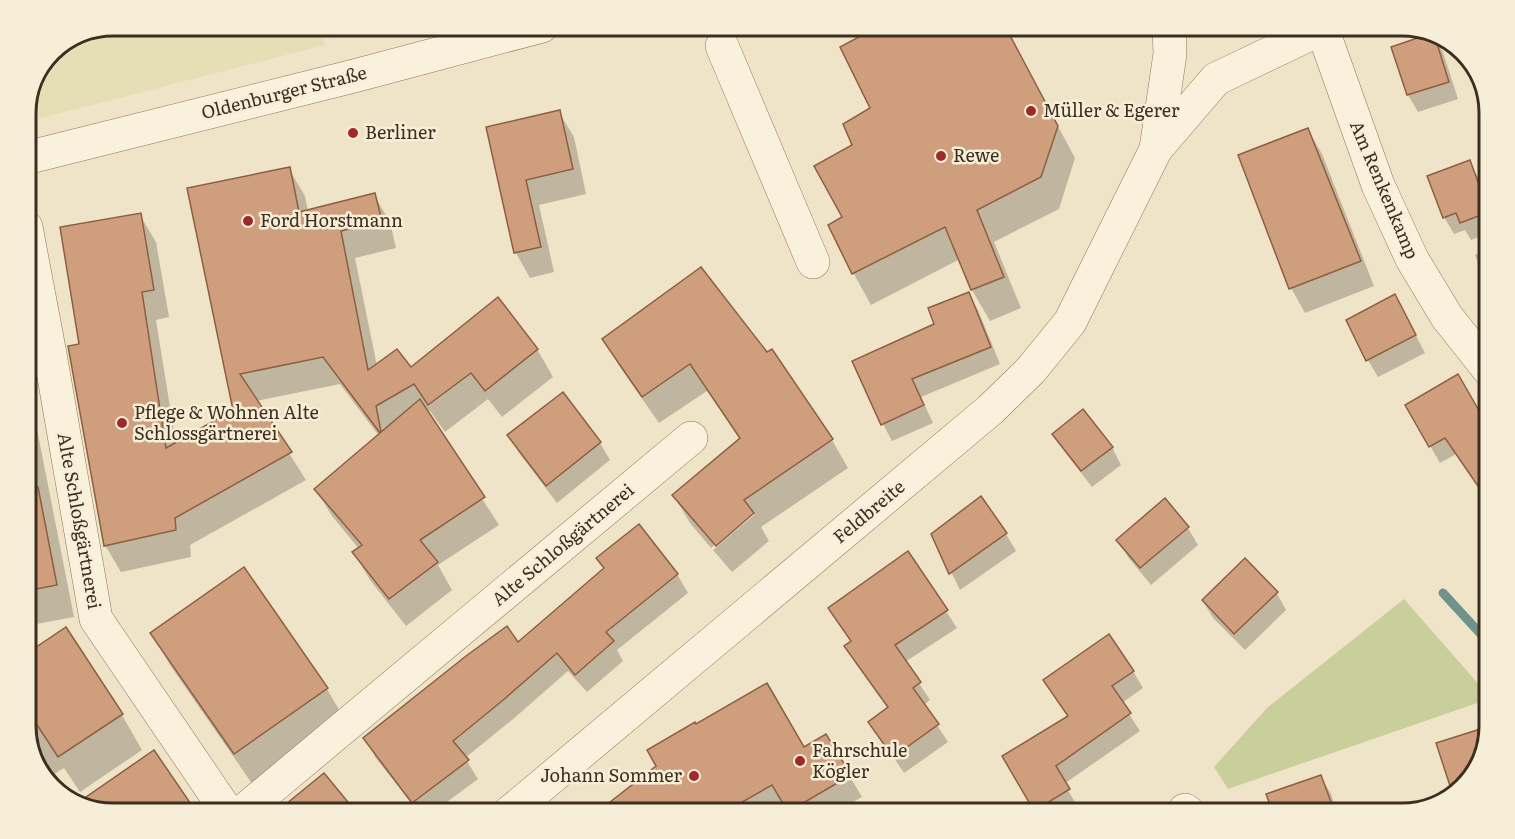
<svg xmlns="http://www.w3.org/2000/svg" width="1515" height="839" viewBox="0 0 1515 839" font-family="Literata,serif">
<style>
.farmland{fill:#e6deb5}
.green{fill:#c9cf9b}
.shadow{fill:#0003}
.lines{fill:none;stroke-linecap:round;stroke-linejoin:round}
.stream{stroke:#6f938a;stroke-width:9}
.building{fill:#cf9f7d;stroke:#8d5f41;stroke-width:1.5}
.minor-casing{stroke:#8d765c;stroke-width:34}
.minor{stroke:#faf1dc;stroke-width:33}
.poi-dot{fill:#9e2a2b;stroke:#f7eed8;stroke-width:2}
.labels{text-anchor:middle;stroke-width:5;stroke-linejoin:round;paint-order:stroke}
.street-label{font-size:18px;fill:#3d2e20;stroke:#f7eed8}
.poi-label{font-size:18px;fill:#3d2e20;stroke:#f7eed8;text-anchor:start}
.rim{fill:none;stroke:#3d2e20;stroke-width:3}
</style>
<rect width="100%" height="100%" fill="#f0e4c8"/>
<path class="farmland" d="M113,26h208l4,19 -299,77v-15l25,-56z"/>
<g class="green">
<path d="M328,26h72l-70,12z"/>
<path d="M1404,599l85,97v3l-261,90 -14,-22 53,-59z"/>
</g>
<g class="shadow">
<path d="M883,26h121l71,132 -16,51 -65,33 27,66 -31,13 -18,-31 -12,-31 -89,46 -17,-31 -24,-49 14,-7 10,-72 18,-37 -30,-62z"/>
<path d="M1433,35l10,17 15,47 -40,13 -10,-17 -15,-47z"/>
<path d="M559,112l15,25 12,57 -47,11 15,67 -24,6 -14,-25 -28,-125z"/>
<path d="M1308,130l14,24 52,132 -69,27 -14,-25z"/>
<path d="M1469,162l10,17 10,29v25l-18,7 -6,-10 -11,4 -10,-17z"/>
<path d="M289,169l16,27 3,15 66,-16 16,27 6,26 -41,10 22,108 33,3 127,-20 16,28 -51,40 -14,-18 -43,33 -15,-21 -3,2 72,112 -61,40 14,25 -46,36 -36,-46 -16,-27 5,-4 -27,-33 -16,-27 63,-53 -39,-52 -84,17 50,79 -116,65 1,12 -70,15 -16,-27 -24,-200 59,-130 16,27 13,75 -13,3 20,124 59,-33 -46,-222z"/>
<path d="M1489,248v44l-14,-37z"/>
<path d="M968,293l10,17 22,54 -79,33 12,26 -41,18 -9,-17 53,-100z"/>
<path d="M1404,313l21,40 -47,24 -10,-17z"/>
<path d="M604,340l163,14 4,-3 61,89 16,28 -87,59 8,14 -37,31 -19,-22 41,-35v-4l-43,37 -21,-25 -16,-27 66,-56 -33,-49 -48,32 -39,-56z"/>
<path d="M1458,376l31,55v72l-33,-49 -16,9 -33,-57z"/>
<path d="M563,394l37,49 10,17 -53,43 -38,-50 -10,-17z"/>
<path d="M26,400l8,14 40,203 -48,9z"/>
<path d="M1054,434l58,13 9,18 -29,22 -28,-36z"/>
<path d="M1188,528l10,17 -47,40 -23,-28 -10,-17z"/>
<path d="M1006,534l10,17 -56,39 -27,-55z"/>
<path d="M908,553l49,75 -52,34 25,38 -6,5 24,37 -44,31 -34,-51 18,-13 -32,-45 -10,-17 6,-4 -22,-34z"/>
<path d="M598,559l79,15 11,19 -71,57 6,11 -36,31 -19,-21 -56,49 -47,38 13,21 -46,34h-13l-44,-56 -10,-19 153,-94 86,-75z"/>
<path d="M244,569l83,120 18,31 -92,65 -83,-120 -18,-32z"/>
<path d="M1276,592l10,18 -41,40 -32,-32 -10,-17z"/>
<path d="M66,629l56,86 20,35 -62,42 -16,-24 -19,12 -5,-6 -14,-42v-76z"/>
<path d="M1133,671l10,17 -21,15 18,28 -76,53 14,23 -10,6h-31l-33,-57 64,-39 -23,-36z"/>
<path d="M826,736l36,61 -28,16h-43l-5,-8 -14,8h-175l7,-4 200,-60z"/>
<path d="M154,752l41,61 -82,1 -35,-10z"/>
<path d="M324,775l31,38h-79z"/>
<path d="M1321,777l10,17 6,19h-62l-7,-18z"/>
</g>
<g class="lines">
<path class="stream" d="M1443,593l46,50"/>
</g>
<g class="building">
<path d="M879,26h126l53,100 -17,51 -64,33 27,67 -33,13 -26,-63 -93,47 -24,-49 14,-8 -28,-51 38,-21 -9,-21 27,-16 -30,-61z"/>
<path d="M1432,33l2,1 15,48 -42,13 -16,-48z"/>
<path d="M560,110l13,59 -47,11 15,67 -27,6 -28,-126z"/>
<path d="M1308,128l53,133 -72,28 -51,-134z"/>
<path d="M1470,160l19,52 -29,11 -4,-10 -13,5 -16,-42z"/>
<path d="M290,167l9,45 76,-19 7,28 -41,10 27,139 29,-21 14,18 87,-70 40,52 -53,42 -14,-18 -43,32 -14,-21 -38,22 5,26 39,-33 65,98 -65,43 18,22 -49,37 -37,-47 10,-7 -48,-56 66,-56 -57,-76 -83,17 52,78 -117,66 1,12 -72,16 -36,-200 11,-2 -19,-117 81,-14 13,77 -12,2 24,156 67,-38 -46,-222z"/>
<path d="M701,267l66,85 5,-3 61,90 -89,61 10,13 -38,33 -44,-51 68,-57 -50,-74 -48,33 -40,-58z"/>
<path d="M969,292l22,55 -79,32 12,26 -43,20 -29,-64 82,-37 -6,-16z"/>
<path d="M1395,294l21,41 -50,26 -20,-41z"/>
<path d="M1458,374l31,54v74l-44,-64 -16,9 -24,-42z"/>
<path d="M563,392l38,50 -55,44 -39,-51z"/>
<path d="M1083,409l30,38 -32,24 -29,-37z"/>
<path d="M38,487l19,98 -31,6v-103z"/>
<path d="M981,496l26,37 -58,41 -18,-40z"/>
<path d="M1165,498l24,29 -49,41 -24,-28z"/>
<path d="M639,524l39,50 -72,58 8,9 -39,34 -18,-22 -55,48 -49,40 16,19 -57,43 -49,-65 103,-82 41,-30 11,16 86,-74 -8,-10z"/>
<path d="M908,551l40,59 -53,35 26,37 -8,6 26,36 -46,33 -25,-35 20,-15 -44,-61 7,-5 -23,-33z"/>
<path d="M1245,558l33,34 -44,42 -32,-34z"/>
<path d="M244,567l84,121 -94,66 -84,-121z"/>
<path d="M66,627l57,87 -65,43 -32,-49v-54z"/>
<path d="M1109,634l25,37 -22,15 19,27 -75,53 14,23 -36,22 -32,-55 66,-40 -25,-36z"/>
<path d="M767,683l37,64 22,-13 25,41 -63,37 -16,-27 -49,28h-127l60,-47 -9,-16 48,-28 1,2z"/>
<path d="M1490,726l-12,44 -25,25 -17,-52z"/>
<path d="M154,750l43,63h-84l-37,-9z"/>
<path d="M324,773l33,40h-82z"/>
<path d="M1321,775l14,38h-62l-7,-19z"/>
</g>
<g class="lines">
<g class="minor-casing">
<g id="minor">
<path d="M1322,28l56,157 34,74 35,58 42,53"/>
<path d="M722,46l91,216"/>
<path d="M1156,149l14,-95 -1,-28"/>
<path d="M26,158l328,-82 188,-50"/>
<path d="M26,227l24,127 46,265 132,194"/>
<path d="M1185,810l4,3"/>
<path d="M241,813l450,-375"/>
<path d="M509,813l481,-403 41,-40 39,-48 86,-173 60,-70 111,-53"/>
</g>
</g>
<use href="#minor" class="minor"/>
</g>
<g class="poi-dot">
<circle cx="1031" cy="111" r="6"/>
<circle cx="353" cy="133" r="6"/>
<circle cx="941" cy="156" r="6"/>
<circle cx="248" cy="221" r="6"/>
<circle cx="122" cy="423" r="6"/>
<circle cx="800" cy="761" r="6"/>
<circle cx="694" cy="776" r="6"/>
</g>
<g class="labels">
<g class="street-label">
<text transform="translate(284 93) rotate(-14)" y="6">Oldenburger Straße</text>
<text transform="translate(1384 190) rotate(67)" y="6">Am Renkenkamp</text>
<text transform="translate(869 512) rotate(-40)" y="6">Feldbreite</text>
<text transform="translate(79 521) rotate(80)" y="6">Alte Schloßgärtnerei</text>
<text transform="translate(563 545) rotate(-40)" y="6">Alte Schloßgärtnerei</text>
</g>
<g class="poi-label">
<text x="1043" y="117">Müller &amp; Egerer</text>
<text x="365" y="139">Berliner</text>
<text x="953" y="162">Rewe</text>
<text x="260" y="227">Ford Horstmann</text>
<text x="134" y="419">Pflege &amp; Wohnen Alte<tspan x="134" dy="21">Schlossgärtnerei</tspan></text>
<text x="812" y="757">Fahrschule<tspan x="812" dy="21">Kögler</tspan></text>
<text x="682" y="782" text-anchor="end">Johann Sommer</text>
</g>
</g>
<path d="M0 0H1515V839H0ZM113 36H1402A77 77 0 0 1 1479 113V726A77 77 0 0 1 1402 803H113A77 77 0 0 1 36 726V113A77 77 0 0 1 113 36Z" fill="#f7eed8" fill-rule="evenodd"/>
<path class="rim" d="M113 36H1402A77 77 0 0 1 1479 113V726A77 77 0 0 1 1402 803H113A77 77 0 0 1 36 726V113A77 77 0 0 1 113 36Z"/>
</svg>
